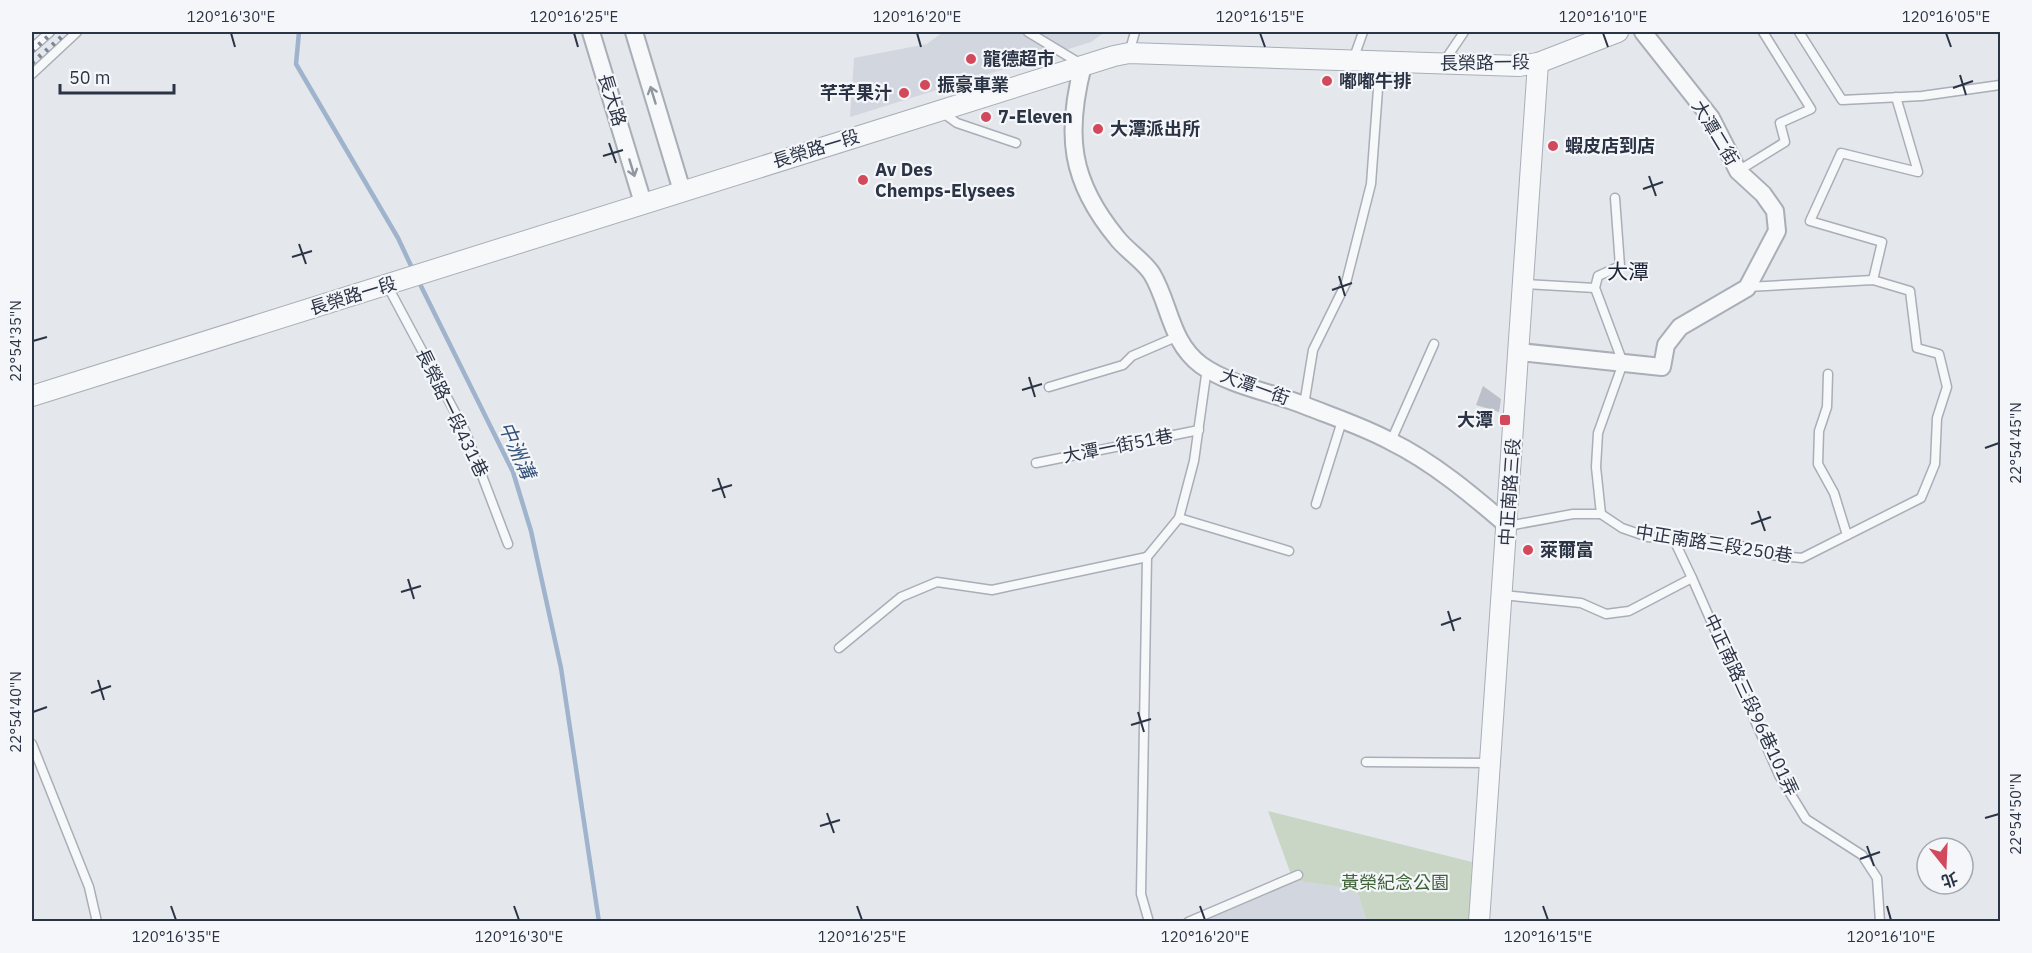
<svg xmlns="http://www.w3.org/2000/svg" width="2032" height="953" viewBox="0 0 2032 953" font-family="'IBM Plex Sans','Noto Sans TC',sans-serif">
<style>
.built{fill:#d2d6de}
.green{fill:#c9d6c5}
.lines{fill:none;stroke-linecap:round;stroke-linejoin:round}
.stream{stroke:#9fb4cc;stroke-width:4.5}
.building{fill:#bbc0ca}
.service-casing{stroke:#a9aeb7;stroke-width:11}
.minor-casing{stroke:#a9aeb7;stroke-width:20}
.tertiary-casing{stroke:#a9aeb7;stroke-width:22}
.service{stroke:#f7f8fa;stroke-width:8}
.minor{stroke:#f7f8fa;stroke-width:16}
.tertiary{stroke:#f7f8fa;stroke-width:20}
.rail{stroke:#7d8696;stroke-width:4.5;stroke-dasharray:3 6;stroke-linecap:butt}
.oneway{stroke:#9196a0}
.ticks{fill:none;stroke:#2b3445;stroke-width:2}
.poi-dot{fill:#d1495b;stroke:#f4f6f9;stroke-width:2}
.labels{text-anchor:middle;stroke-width:4.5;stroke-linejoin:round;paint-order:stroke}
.poi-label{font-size:18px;font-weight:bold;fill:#2b3445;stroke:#f4f6f9;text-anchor:start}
.street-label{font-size:18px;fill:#2b3445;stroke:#f4f6f9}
.park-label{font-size:18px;fill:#3f6138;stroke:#f4f6f9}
.water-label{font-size:20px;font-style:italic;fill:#34527a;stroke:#f4f6f9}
.quarter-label{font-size:21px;fill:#1d2536;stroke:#f4f6f9}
.neatline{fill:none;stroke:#2b3445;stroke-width:2}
.ticks-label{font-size:15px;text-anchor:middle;fill:#2b3445}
</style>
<rect width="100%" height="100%" fill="#e4e7ec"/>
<g class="built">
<path d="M943,32h162l-14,10 -241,75 4,-59 73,-14z"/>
<path d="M1293,880l46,7 19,7 9,27 -167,1z"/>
</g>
<path class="green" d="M1268,811l204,51 -3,59h-102l-9,-27 -19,-7 -46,-7z"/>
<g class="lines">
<g class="stream">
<path d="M299,32l-3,32 102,174 15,32"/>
<path d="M418,280l95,192 18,59 30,137 38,254"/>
</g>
</g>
<path class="building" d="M1483,386l18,13 -2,13 -23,-7z"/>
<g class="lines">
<g class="service-casing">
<g id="service">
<path d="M1028,32l53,32"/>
<path d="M1799,32l43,68 80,-4 78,-11"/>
<path d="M32,48l18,-16"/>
<path d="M1129,53l6,-21"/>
<path d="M1353,60l10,-28"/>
<path d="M1443,63l21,-31"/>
<path d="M32,74l45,-42"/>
<path d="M943,113l14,10 59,20"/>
<path d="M1738,171l47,-29 -5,-19 31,-14 -48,-77"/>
<path d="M1873,280l9,-38 -72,-21 31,-68 77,19 -22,-75"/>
<path d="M1525,284l70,4"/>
<path d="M387,285l78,146 43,113"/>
<path d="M1828,374l-1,33 -8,24 -1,33 16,29 13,42"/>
<path d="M1049,387l74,-22 9,-9 44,-19"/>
<path d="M1304,405l9,-55 33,-67 25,-99 9,-122"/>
<path d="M1391,441l43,-97"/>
<path d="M1036,463l163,-33"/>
<path d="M1316,504l26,-83"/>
<path d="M1601,514l-5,-47 2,-34 25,-70 -28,-75 3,-12 22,-10 -5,-68"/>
<path d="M1179,518l110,33"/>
<path d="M1508,526l65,-12h28l21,14 26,9 26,3 30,-2 31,6 35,11 32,3 119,-60 14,-34 2,-46 10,-31 -8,-33 -22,-6 -7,-57 -37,-11 -126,7"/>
<path d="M1674,540l18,38"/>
<path d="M1147,557l-6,337 8,28"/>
<path d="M1147,557l32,-39 15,-57 13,-93"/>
<path d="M1503,595l78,8 25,11 23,-3 63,-33 87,197 27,44 56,36 15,23 3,44"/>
<path d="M839,648l62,-51 36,-15 55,8 155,-33"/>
<path d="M32,744l57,143 8,35"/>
<path d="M1366,762l124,1"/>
<path d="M1188,922l110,-47"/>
</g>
</g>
<g class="minor-casing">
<g id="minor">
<path d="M591,32l52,171"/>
<path d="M634,32l48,159"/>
<path d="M1083,65c-18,70 -13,116 34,173 10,13 27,23 35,36 18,30 18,68 49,91 31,22 71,27 105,41 28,11 58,21 84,35 43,21 82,54 118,85"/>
<path d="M1520,352l142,15 4,-22 14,-18 67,-39 30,-57 -2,-20 -12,-17 -25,-23 -27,-53 -68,-86"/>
</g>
</g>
<g class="tertiary-casing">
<g id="tertiary">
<path d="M32,396l1082,-340 15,-3 390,13 19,-3 80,-31"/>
<path d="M1479,922l59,-859"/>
</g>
</g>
<use href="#service" class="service"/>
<use href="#minor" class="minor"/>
<use href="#tertiary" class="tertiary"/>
<g class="rail">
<path d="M32,51l21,-19"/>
<path d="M32,63l35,-31"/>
</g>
</g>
<defs><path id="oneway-shaft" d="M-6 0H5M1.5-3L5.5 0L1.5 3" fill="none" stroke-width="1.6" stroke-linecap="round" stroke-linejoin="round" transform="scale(1.5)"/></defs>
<g class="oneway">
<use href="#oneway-shaft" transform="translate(653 95) rotate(-107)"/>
<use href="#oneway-shaft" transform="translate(632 168) rotate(73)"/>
</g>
<path class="ticks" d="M231,33l4,14M574,33l4,14M917,33l4,14M1260,33l5,14M1603,33l5,14M1946,33l5,14M1960,75l6,20M1953,88l20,-7M609,143l7,20M603,156l20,-6M1649,176l7,20M1643,189l20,-7M299,244l7,20M292,257l20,-6M1339,276l6,20M1332,290l20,-7M33,341l14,-4M1029,377l6,20M1022,390l20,-6M1985,448l14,-5M718,478l7,20M712,491l20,-6M1758,511l7,20M1751,524l20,-7M408,579l6,20M401,592l20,-6M1448,611l6,20M1441,625l20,-7M98,680l6,20M91,693l20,-7M33,712l14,-5M1138,712l6,20M1131,725l20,-6M827,813l7,20M1985,818l14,-4M820,826l20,-6M1867,846l7,20M1860,859l20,-7M171,906l5,14M514,906l5,14M857,906l5,14M1200,906l5,14M1543,906l5,14M1887,906l4,14"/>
<g class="poi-dot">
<circle cx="971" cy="59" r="6"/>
<circle cx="1327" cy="81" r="6"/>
<circle cx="925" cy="85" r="6"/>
<circle cx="904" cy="93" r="6"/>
<circle cx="986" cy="117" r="6"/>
<circle cx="1098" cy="129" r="6"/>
<circle cx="1553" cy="146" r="6"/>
<circle cx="863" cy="180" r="6"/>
<rect x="1499" y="414" width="12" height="12" rx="3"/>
<circle cx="1528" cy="550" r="6"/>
</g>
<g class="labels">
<g class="poi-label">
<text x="983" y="65">龍德超市</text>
<text x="1339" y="87">嘟嘟牛排</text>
<text x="937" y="91">振豪車業</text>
<text x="892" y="99" text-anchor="end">芊芊果汁</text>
<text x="998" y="123">7-Eleven</text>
<text x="1110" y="135">大潭派出所</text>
<text x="1565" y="152">蝦皮店到店</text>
<text x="875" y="176">Av Des<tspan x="875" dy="21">Chemps-Elysees</tspan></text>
<text x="1493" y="426" text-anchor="end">大潭</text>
<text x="1540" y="556">萊爾富</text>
</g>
<g class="street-label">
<text transform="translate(1485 63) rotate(-1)" y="6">長榮路一段</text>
<text transform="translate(612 100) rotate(73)" y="6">長大路</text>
<text transform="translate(1715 133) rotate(59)" y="6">大潭二街</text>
<text transform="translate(816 149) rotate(-17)" y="6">長榮路一段</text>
<text transform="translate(353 296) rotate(-17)" y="6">長榮路一段</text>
<text transform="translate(1255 387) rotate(20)" y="6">大潭一街</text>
<text transform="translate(452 413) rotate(64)" y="6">長榮路一段431巷</text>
<text transform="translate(1118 446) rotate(-11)" y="6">大潭一街51巷</text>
<text transform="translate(1510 492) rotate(-86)" y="6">中正南路三段</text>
<text transform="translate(1714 544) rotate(9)" y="6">中正南路三段250巷</text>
<text transform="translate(1751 705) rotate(65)" y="6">中正南路三段96巷101弄</text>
</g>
<g class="park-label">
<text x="1395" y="889">黃榮紀念公園</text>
</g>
<g class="water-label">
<text transform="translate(517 450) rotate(66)" y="7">中洲溝</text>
</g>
<g class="quarter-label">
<text x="1628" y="279">大潭</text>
</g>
</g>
<rect width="2032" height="953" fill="none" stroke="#f4f6f9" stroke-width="66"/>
<g transform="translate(1945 866) rotate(162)"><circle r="28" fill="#f4f6f9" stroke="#a4a8b1" stroke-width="1.5"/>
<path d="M0-4.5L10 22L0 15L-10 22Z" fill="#d1495b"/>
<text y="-9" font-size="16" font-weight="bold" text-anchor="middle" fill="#2b3445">北</text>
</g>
<path d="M60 84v9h114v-9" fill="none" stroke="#2b3445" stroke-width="3"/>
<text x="69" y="84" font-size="18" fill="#2b3445" stroke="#f4f6f9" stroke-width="4.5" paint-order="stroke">50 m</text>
<rect x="33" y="33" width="1966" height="887" class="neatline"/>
<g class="ticks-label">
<text x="231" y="22">120°16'30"E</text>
<text x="574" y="22">120°16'25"E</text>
<text x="917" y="22">120°16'20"E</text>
<text x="1260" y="22">120°16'15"E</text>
<text x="1603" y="22">120°16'10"E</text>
<text x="1946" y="22">120°16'05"E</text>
<text transform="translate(16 341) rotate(-90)" y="5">22°54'35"N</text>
<text transform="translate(2016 443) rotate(-90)" y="5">22°54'45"N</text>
<text transform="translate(16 712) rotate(-90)" y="5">22°54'40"N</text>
<text transform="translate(2016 814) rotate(-90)" y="5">22°54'50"N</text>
<text x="176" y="942">120°16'35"E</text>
<text x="519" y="942">120°16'30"E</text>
<text x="862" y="942">120°16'25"E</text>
<text x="1205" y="942">120°16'20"E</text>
<text x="1548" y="942">120°16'15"E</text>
<text x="1891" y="942">120°16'10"E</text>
</g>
</svg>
